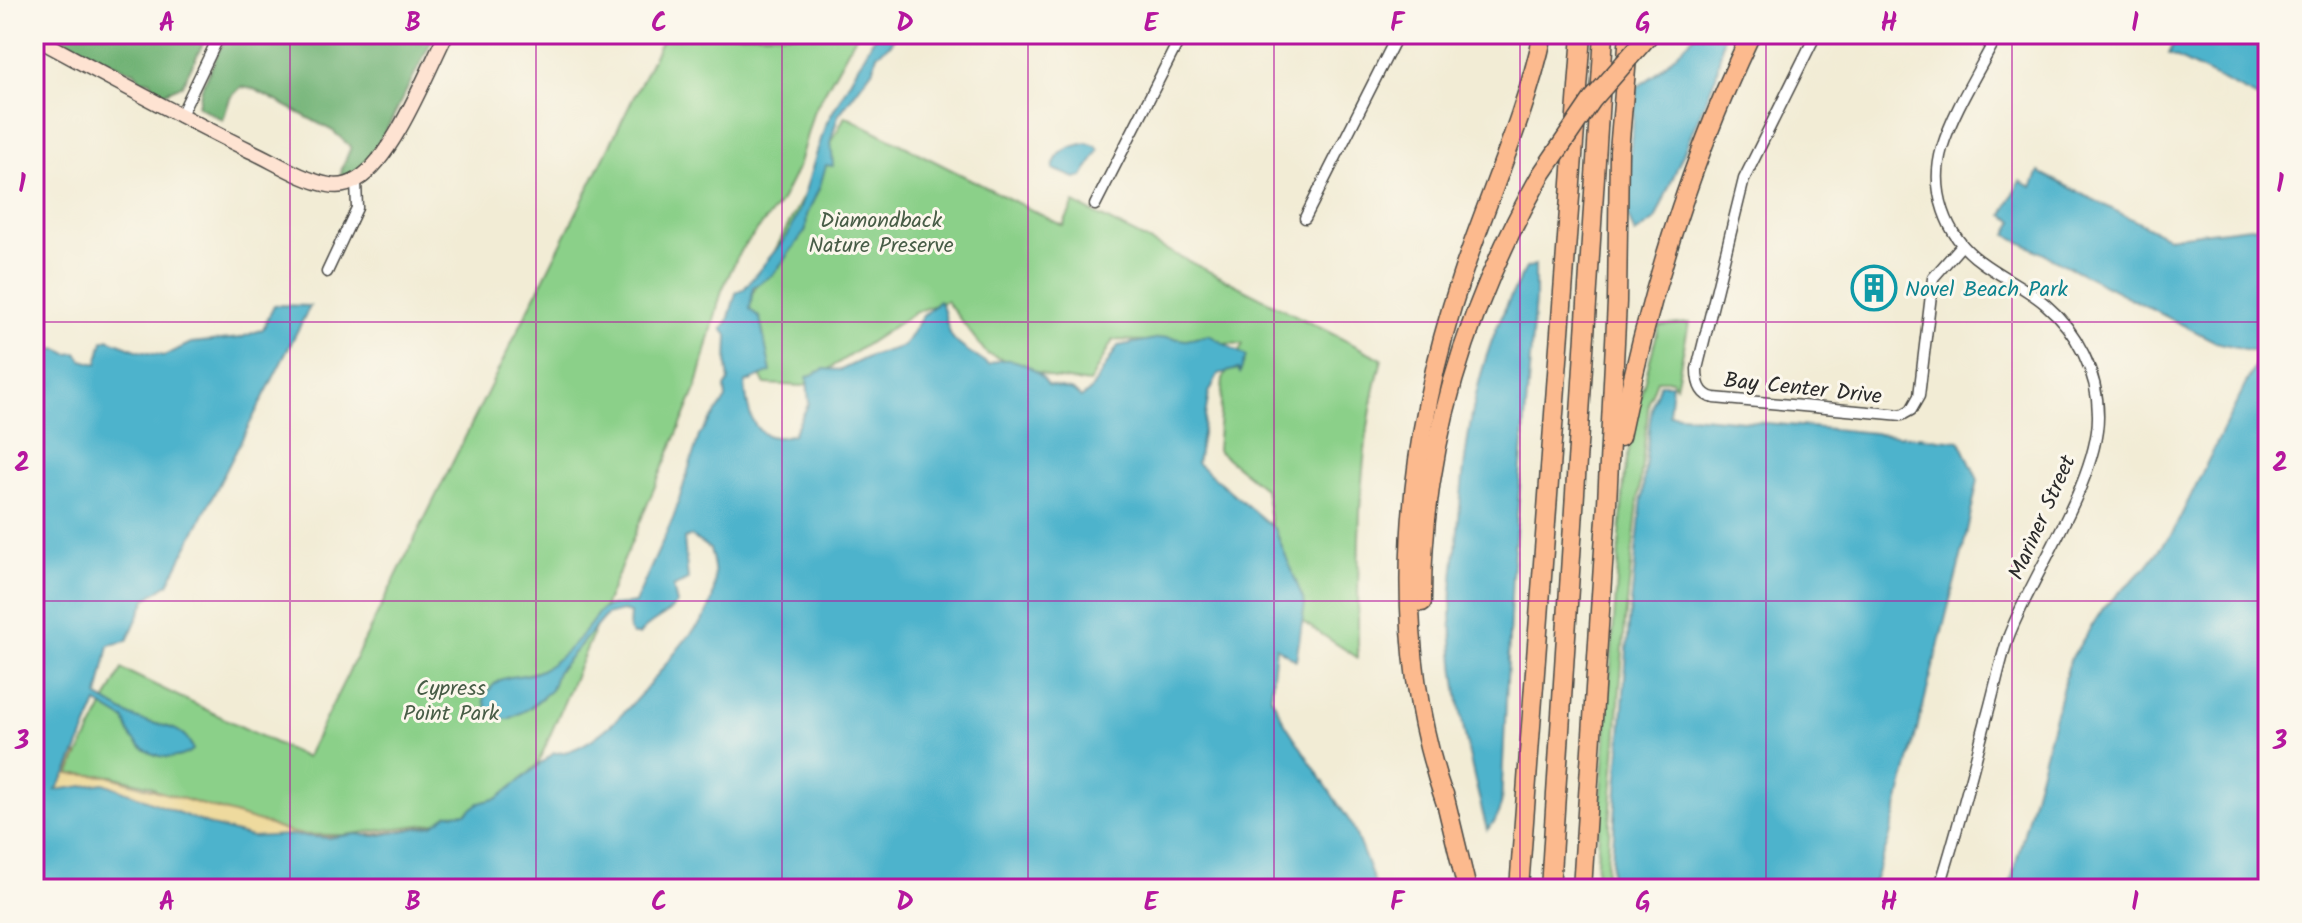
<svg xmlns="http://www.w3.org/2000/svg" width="2302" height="923" viewBox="0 0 2302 923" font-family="Kalam,sans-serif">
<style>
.green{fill:#8bd089;stroke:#5b7e5a;stroke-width:2}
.forest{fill:#70b275;stroke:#4e6e50;stroke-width:2}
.sand{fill:#eeda9e;stroke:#8c8264;stroke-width:2}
.water{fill:#4db3cc;stroke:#3c6f7c;stroke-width:2}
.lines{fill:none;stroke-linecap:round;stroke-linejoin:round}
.street-casing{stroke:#494844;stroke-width:13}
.secondary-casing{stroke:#494844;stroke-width:17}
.highway-casing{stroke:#494844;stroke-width:21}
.street{stroke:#fff;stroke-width:10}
.secondary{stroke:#fee3d2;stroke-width:14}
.highway{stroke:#fcba8e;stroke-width:18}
.highway-bridge-casing{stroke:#494844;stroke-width:21;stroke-linecap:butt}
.highway-bridge{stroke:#fcba8e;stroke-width:18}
.grid{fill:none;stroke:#b5179e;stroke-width:2;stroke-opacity:0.55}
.labels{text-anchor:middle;stroke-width:6;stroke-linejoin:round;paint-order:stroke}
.park-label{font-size:22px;fill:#485d47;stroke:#fbf7ec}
.culture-label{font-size:22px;fill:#0d838f;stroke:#fbf7ec;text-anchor:start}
.street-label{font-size:22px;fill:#2b2b2b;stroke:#fbf7ec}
.neatline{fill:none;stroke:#b5179e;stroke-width:3}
.grid-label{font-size:26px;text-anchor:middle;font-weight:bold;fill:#b5179e}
</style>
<rect width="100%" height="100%" fill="#fbf7ec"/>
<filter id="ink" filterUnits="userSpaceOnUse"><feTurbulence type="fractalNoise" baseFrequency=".0125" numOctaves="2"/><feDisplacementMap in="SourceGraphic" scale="16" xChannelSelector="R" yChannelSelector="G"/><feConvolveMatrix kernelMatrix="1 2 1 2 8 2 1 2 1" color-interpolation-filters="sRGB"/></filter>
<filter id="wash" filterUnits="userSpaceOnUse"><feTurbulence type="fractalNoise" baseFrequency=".006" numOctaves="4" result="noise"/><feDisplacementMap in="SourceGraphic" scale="32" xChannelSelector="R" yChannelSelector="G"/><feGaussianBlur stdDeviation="1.8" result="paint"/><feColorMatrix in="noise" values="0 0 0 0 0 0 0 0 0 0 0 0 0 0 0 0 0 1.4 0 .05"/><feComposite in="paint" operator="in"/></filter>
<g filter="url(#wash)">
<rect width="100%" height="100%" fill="#f2ecd5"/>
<g class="green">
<path d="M665,34h192l-44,79 -15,54 -18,36 -40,48 -18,39 -26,99 -158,375 -24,24 -33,29 -137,18 -135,-1 -58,-48 -39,-10 -43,-2 53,-105 184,89z"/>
<path d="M845,116l218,110 11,-23 308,156c-26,97 -24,199 -24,299l-64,-42 -12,-26 -17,-101 -48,-39 6,-71 20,-35 -130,-4 -24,43 -36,-5 -66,-24 -41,-53 -30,11 -113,74 -38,-2 -19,-30v-48z"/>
<path d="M1689,323l-13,63 -4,-6h-15l-8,21 -24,221 -20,267h-10l29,-408 9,-56 26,-99z"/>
</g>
<g class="forest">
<path d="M54,34h154l-26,51 -19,8 -6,-3 -7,-9 -9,-1 -7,-9 -10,-2z"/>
<path d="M227,34h208l-45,89 -33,59h-17l2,-14 9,-21 -18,-16 -79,-42 -13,-2 -11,11 -7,22 -25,-14 4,-19z"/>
</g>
<path class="sand" d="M49,754l29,1 -9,19 39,2 162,49c49,24 136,5 188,-5l3,45 -260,-19 -125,-54 -29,-3 -13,-28z"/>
<g class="water">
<path d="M876,34h18l-2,9 -15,11 -3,13 -36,49 -7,24 2,26 -7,-1 -6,21 -13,29 -1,15 -33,45 -20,12 -3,22 10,9 11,54 -26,11c2,30 9,65 48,51l16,-31 -2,-26 17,-8 17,1 29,-14 34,-10 18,-29 17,-16c9,11 5,24 13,36 7,11 26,20 37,28 21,-13 46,1 59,20l25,6 8,7 10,-8 27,-44 48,-9 20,3 23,-5 37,21 -6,17 -2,-4 -20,5 -9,19 -12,70 78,66 30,75 -9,56 -20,-13 -5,50 15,28 66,100 25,64h-1343v-542l26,3 8,4 9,-1 5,7 15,4 6,-23 5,-2 31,12 25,5 27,-13 49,-5 23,-9 11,-24 36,1 -142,278 -22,15 -19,42 -18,4 -11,52c11,6 23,14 35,20 21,10 52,5 60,33 -19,14 -45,7 -60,-11 -4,-5 -6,-14 -8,-19l-28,-17 -29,68 -12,19 48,-7 108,43 40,11 37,-2 39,3 27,-4 20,2 58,-11 15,-11 18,-1 13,-10 19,-5 56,-45c45,1 102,-76 128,-109 9,-11 22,-22 27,-35 8,-21 7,-39 1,-60l-19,-13 -7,3 4,41 -15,7 4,16c-10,15 -28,17 -38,32h-6l-4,-5 1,-17 -8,-2 -16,4 -49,57 -6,18 -21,18 -21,11h-11l-9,-5 -5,-14c14,-33 33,-18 57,-30 19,-10 38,-31 51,-48 4,-5 5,-10 12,-14 8,-4 21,-3 31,-5l39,-87 25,-80 27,-37 -1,-12 4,-6 -2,-15 1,-30 -6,-7 6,-8 8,-28 8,-4 44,-54 11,-24 26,-85z"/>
<path d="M1696,34h28l-8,42 -61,144 -20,14 -11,-28 13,-119 19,-13z"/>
<path d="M2167,34h101v69l-99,-49 7,-15z"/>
<path d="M1087,143l9,3 3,4 -16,27 -8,1 -22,-9c3,-18 17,-23 34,-26z"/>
<path d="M2039,172l128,65 101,-12v664h-259l61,-229 34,-53 42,-40 27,-35 88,-179 -45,-11 -209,-107 7,-14 -11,-6 17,-34 12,6z"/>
<path d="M1535,265v35l-23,276 -11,229 -6,16 -8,9c-18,-71 -35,-142 -36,-216 0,-33 6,-64 8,-97 8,-93 19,-167 67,-249z"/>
<path d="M1660,384h12l-3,30 291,27 18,39 -15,69 -74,291 -18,49h-261l19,-266 21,-202 3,-18z"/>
</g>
</g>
<g filter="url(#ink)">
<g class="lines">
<g class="street-casing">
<g id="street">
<path d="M1816,34l-72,145 -47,190c0,12 2,26 17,29l188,17 9,-5 8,-14 14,-118 29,-33"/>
<path d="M180,117l40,-83"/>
<path d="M1095,205l87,-171"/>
<path d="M1305,218l93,-184"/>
<path d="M327,272l30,-64 -1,-27"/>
<path d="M1939,889c18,-56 32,-112 47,-169 8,-27 13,-55 22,-82 23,-62 91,-158 90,-223 0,-42 -21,-84 -53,-111 -20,-17 -44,-27 -65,-43 -35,-25 -50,-72 -38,-113 12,-39 37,-77 56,-114"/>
</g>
</g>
<g class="secondary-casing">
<path id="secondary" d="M34,37c72,39 143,78 217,114 24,11 51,29 78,34 10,2 20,0 29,-6 35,-21 69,-107 88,-145"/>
</g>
<g class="highway-casing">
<g id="highway">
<path d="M1620,437c28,-139 70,-275 131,-403"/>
<path d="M1422,602c-1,-152 44,-295 119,-427"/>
<path d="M1444,794l23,95"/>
<path d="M1446,804c-60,-169 -40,-361 16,-529 26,-78 64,-161 81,-241"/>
<path d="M1519,889l63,-855"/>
<path d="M1550,889l54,-855"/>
<path d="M1582,889l25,-386 10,-201 2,-151 10,-117"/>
</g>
</g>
<use href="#street" class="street"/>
<use href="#secondary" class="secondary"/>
<use href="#highway" class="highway"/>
<g class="highway-bridge-casing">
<path id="highway-bridge" d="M1541,175l51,-75 57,-65"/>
</g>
<use href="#highway-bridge" class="highway-bridge"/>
</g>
</g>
<path class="grid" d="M290,34v855M536,34v855M782,34v855M1028,34v855M1274,34v855M1520,34v855M1766,34v855M2012,34v855M34,322h2234M34,601h2234"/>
<defs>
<g id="building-ring" transform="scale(2.3)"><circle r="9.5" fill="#fbf7ec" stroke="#0f9aa8" stroke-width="1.5"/><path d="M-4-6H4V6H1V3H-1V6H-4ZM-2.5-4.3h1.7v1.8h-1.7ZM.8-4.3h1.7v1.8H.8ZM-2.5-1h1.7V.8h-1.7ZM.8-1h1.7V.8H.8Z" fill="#0f9aa8"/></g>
</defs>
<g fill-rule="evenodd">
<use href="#building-ring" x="1874" y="288"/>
</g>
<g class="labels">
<g class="park-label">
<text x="881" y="227">Diamondback<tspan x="881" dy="25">Nature Preserve</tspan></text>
<text x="451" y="695">Cypress<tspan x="451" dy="25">Point Park</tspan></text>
</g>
<g class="culture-label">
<text x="1905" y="296">Novel Beach Park</text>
</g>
<g class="street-label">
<text transform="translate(1803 387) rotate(6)" y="8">Bay Center Drive</text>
<text transform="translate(2041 517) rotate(-66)" y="8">Mariner Street</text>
</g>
</g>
<rect width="2302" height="923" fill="none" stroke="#fbf7ec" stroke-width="88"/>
<rect x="44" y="44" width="2214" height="835" class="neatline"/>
<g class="grid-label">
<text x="167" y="31">A</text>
<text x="413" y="31">B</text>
<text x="659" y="31">C</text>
<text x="905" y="31">D</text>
<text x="1151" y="31">E</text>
<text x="1397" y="31">F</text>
<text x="1643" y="31">G</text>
<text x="1889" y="31">H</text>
<text x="2135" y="31">I</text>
<text x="22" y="192">1</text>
<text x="2280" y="192">1</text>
<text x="22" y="471">2</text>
<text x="2280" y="471">2</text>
<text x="22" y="749">3</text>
<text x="2280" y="749">3</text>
<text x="167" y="910">A</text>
<text x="413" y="910">B</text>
<text x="659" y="910">C</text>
<text x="905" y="910">D</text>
<text x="1151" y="910">E</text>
<text x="1397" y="910">F</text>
<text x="1643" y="910">G</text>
<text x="1889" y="910">H</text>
<text x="2135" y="910">I</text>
</g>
</svg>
